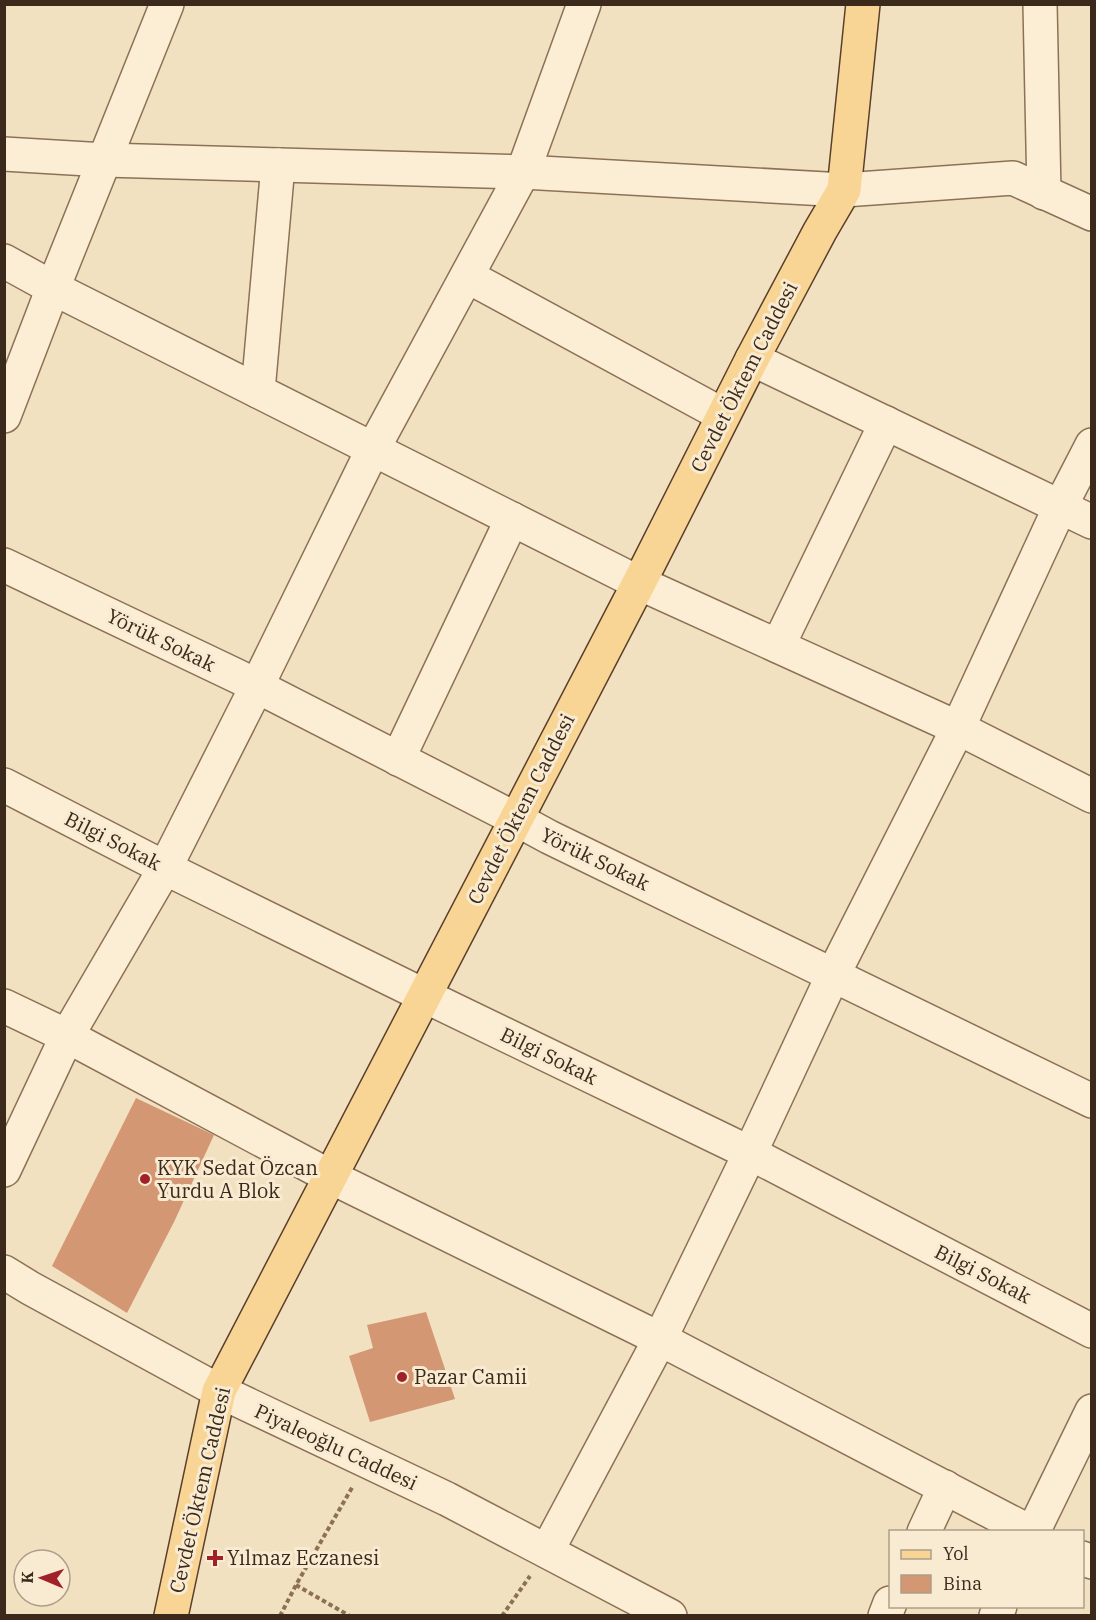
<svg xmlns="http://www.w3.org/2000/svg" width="1096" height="1620" viewBox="0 0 1096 1620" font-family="'IBM Plex Serif',serif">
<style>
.building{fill:#d39773}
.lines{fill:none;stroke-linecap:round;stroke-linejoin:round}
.minor-casing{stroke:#8d7156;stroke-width:36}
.major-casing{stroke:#5a3f2b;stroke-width:36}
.path{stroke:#8d7156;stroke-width:4;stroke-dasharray:4.5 3;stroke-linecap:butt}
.minor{stroke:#fceed5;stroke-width:33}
.major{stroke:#f8d595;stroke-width:33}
.poi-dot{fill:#a12128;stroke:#f8ebd1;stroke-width:2}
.labels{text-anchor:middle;stroke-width:6;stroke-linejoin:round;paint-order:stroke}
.street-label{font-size:20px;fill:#3b2a1c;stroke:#f8ebd1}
.poi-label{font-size:20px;fill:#3b2a1c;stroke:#f8ebd1;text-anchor:start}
</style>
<rect width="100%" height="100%" fill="#f2e1c1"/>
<g class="building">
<path d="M136,1098l78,37 -40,87 -47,91 -75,-47z"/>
<path d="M426,1312l29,87 -85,23 -21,-66 24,-8 -6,-23z"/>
</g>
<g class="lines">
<g class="minor-casing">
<g id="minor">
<path d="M1040,4l4,189"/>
<path d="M4,154l101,6 418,12 321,18 169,-12 79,36"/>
<path d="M4,261l49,27 586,295 319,145 134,68"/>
<path d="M467,276l256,139"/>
<path d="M752,359l340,163"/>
<path d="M258,391l20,-226"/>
<path d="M4,416l49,-128 114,-284"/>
<path d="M4,565l235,112 277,142 33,18 543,264"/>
<path d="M778,646l108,-223"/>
<path d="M398,759l114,-240"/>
<path d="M4,785l161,83 260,128 325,157 342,178"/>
<path d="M4,1006l63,30 264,141 329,162 370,193"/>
<path d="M4,1170l63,-134 98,-168 92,-182 116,-237 150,-277 61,-168"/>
<path d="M4,1272l26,16 189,103 228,108 223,117"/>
<path d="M924,1532l21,-45"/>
<path d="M1033,1532l59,-121"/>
<path d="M547,1551l113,-212 90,-186 83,-178 125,-247 102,-221 32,-62"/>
<path d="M1082,1558l10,4"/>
<path d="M885,1616l5,-13"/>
<path d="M996,1616l4,-10"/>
</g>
</g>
<g class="major-casing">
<path id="major" d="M171,1616l48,-225 420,-808 113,-224 68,-128 24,-41 19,-186"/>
</g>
<g class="path">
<path d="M296,1585l54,31"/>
<path d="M280,1616l16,-31 57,-99"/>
<path d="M502,1616l28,-40"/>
</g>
<use href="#minor" class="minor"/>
<use href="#major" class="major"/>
</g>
<g class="poi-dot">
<circle cx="145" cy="1179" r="6"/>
<circle cx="402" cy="1377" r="6"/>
<path d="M212 1549h6v6h6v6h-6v6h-6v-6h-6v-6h6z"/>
</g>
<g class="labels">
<g class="street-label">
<text transform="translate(744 377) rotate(-63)" y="7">Cevdet Öktem Caddesi</text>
<text transform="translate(161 640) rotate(26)" y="7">Yörük Sokak</text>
<text transform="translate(521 809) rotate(-63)" y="7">Cevdet Öktem Caddesi</text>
<text transform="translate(113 841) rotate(27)" y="7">Bilgi Sokak</text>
<text transform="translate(595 859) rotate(26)" y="7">Yörük Sokak</text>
<text transform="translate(549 1056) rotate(26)" y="7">Bilgi Sokak</text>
<text transform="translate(983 1274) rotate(27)" y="7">Bilgi Sokak</text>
<text transform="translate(336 1447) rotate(25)" y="7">Piyaleoğlu Caddesi</text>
<text transform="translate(200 1490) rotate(-77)" y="7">Cevdet Öktem Caddesi</text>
</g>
<g class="poi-label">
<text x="157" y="1175">KYK Sedat Özcan<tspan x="157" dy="23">Yurdu A Blok</tspan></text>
<text x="414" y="1384">Pazar Camii</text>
<text x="227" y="1565">Yılmaz Eczanesi</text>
</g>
</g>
<rect width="1096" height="1620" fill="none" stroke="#3b2a1c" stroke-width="12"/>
<rect x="889" y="1530" width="195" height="78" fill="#f8ebd1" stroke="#ac9e89" stroke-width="1.5"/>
<rect x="901" y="1550" width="30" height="9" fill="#f8d595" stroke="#ac9e89" stroke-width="1.5"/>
<text x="943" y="1560" font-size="18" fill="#3b2a1c">Yol</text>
<rect x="901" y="1575" width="30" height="18" fill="#d39773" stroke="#ac9e89" stroke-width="1.5"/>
<text x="943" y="1590" font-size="18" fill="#3b2a1c">Bina</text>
<g transform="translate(42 1578) rotate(272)"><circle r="28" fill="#f8ebd1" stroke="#ac9e89" stroke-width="1.5"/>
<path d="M0-4.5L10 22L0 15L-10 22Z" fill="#a12128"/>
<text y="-9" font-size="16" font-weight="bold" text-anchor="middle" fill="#3b2a1c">K</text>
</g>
</svg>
